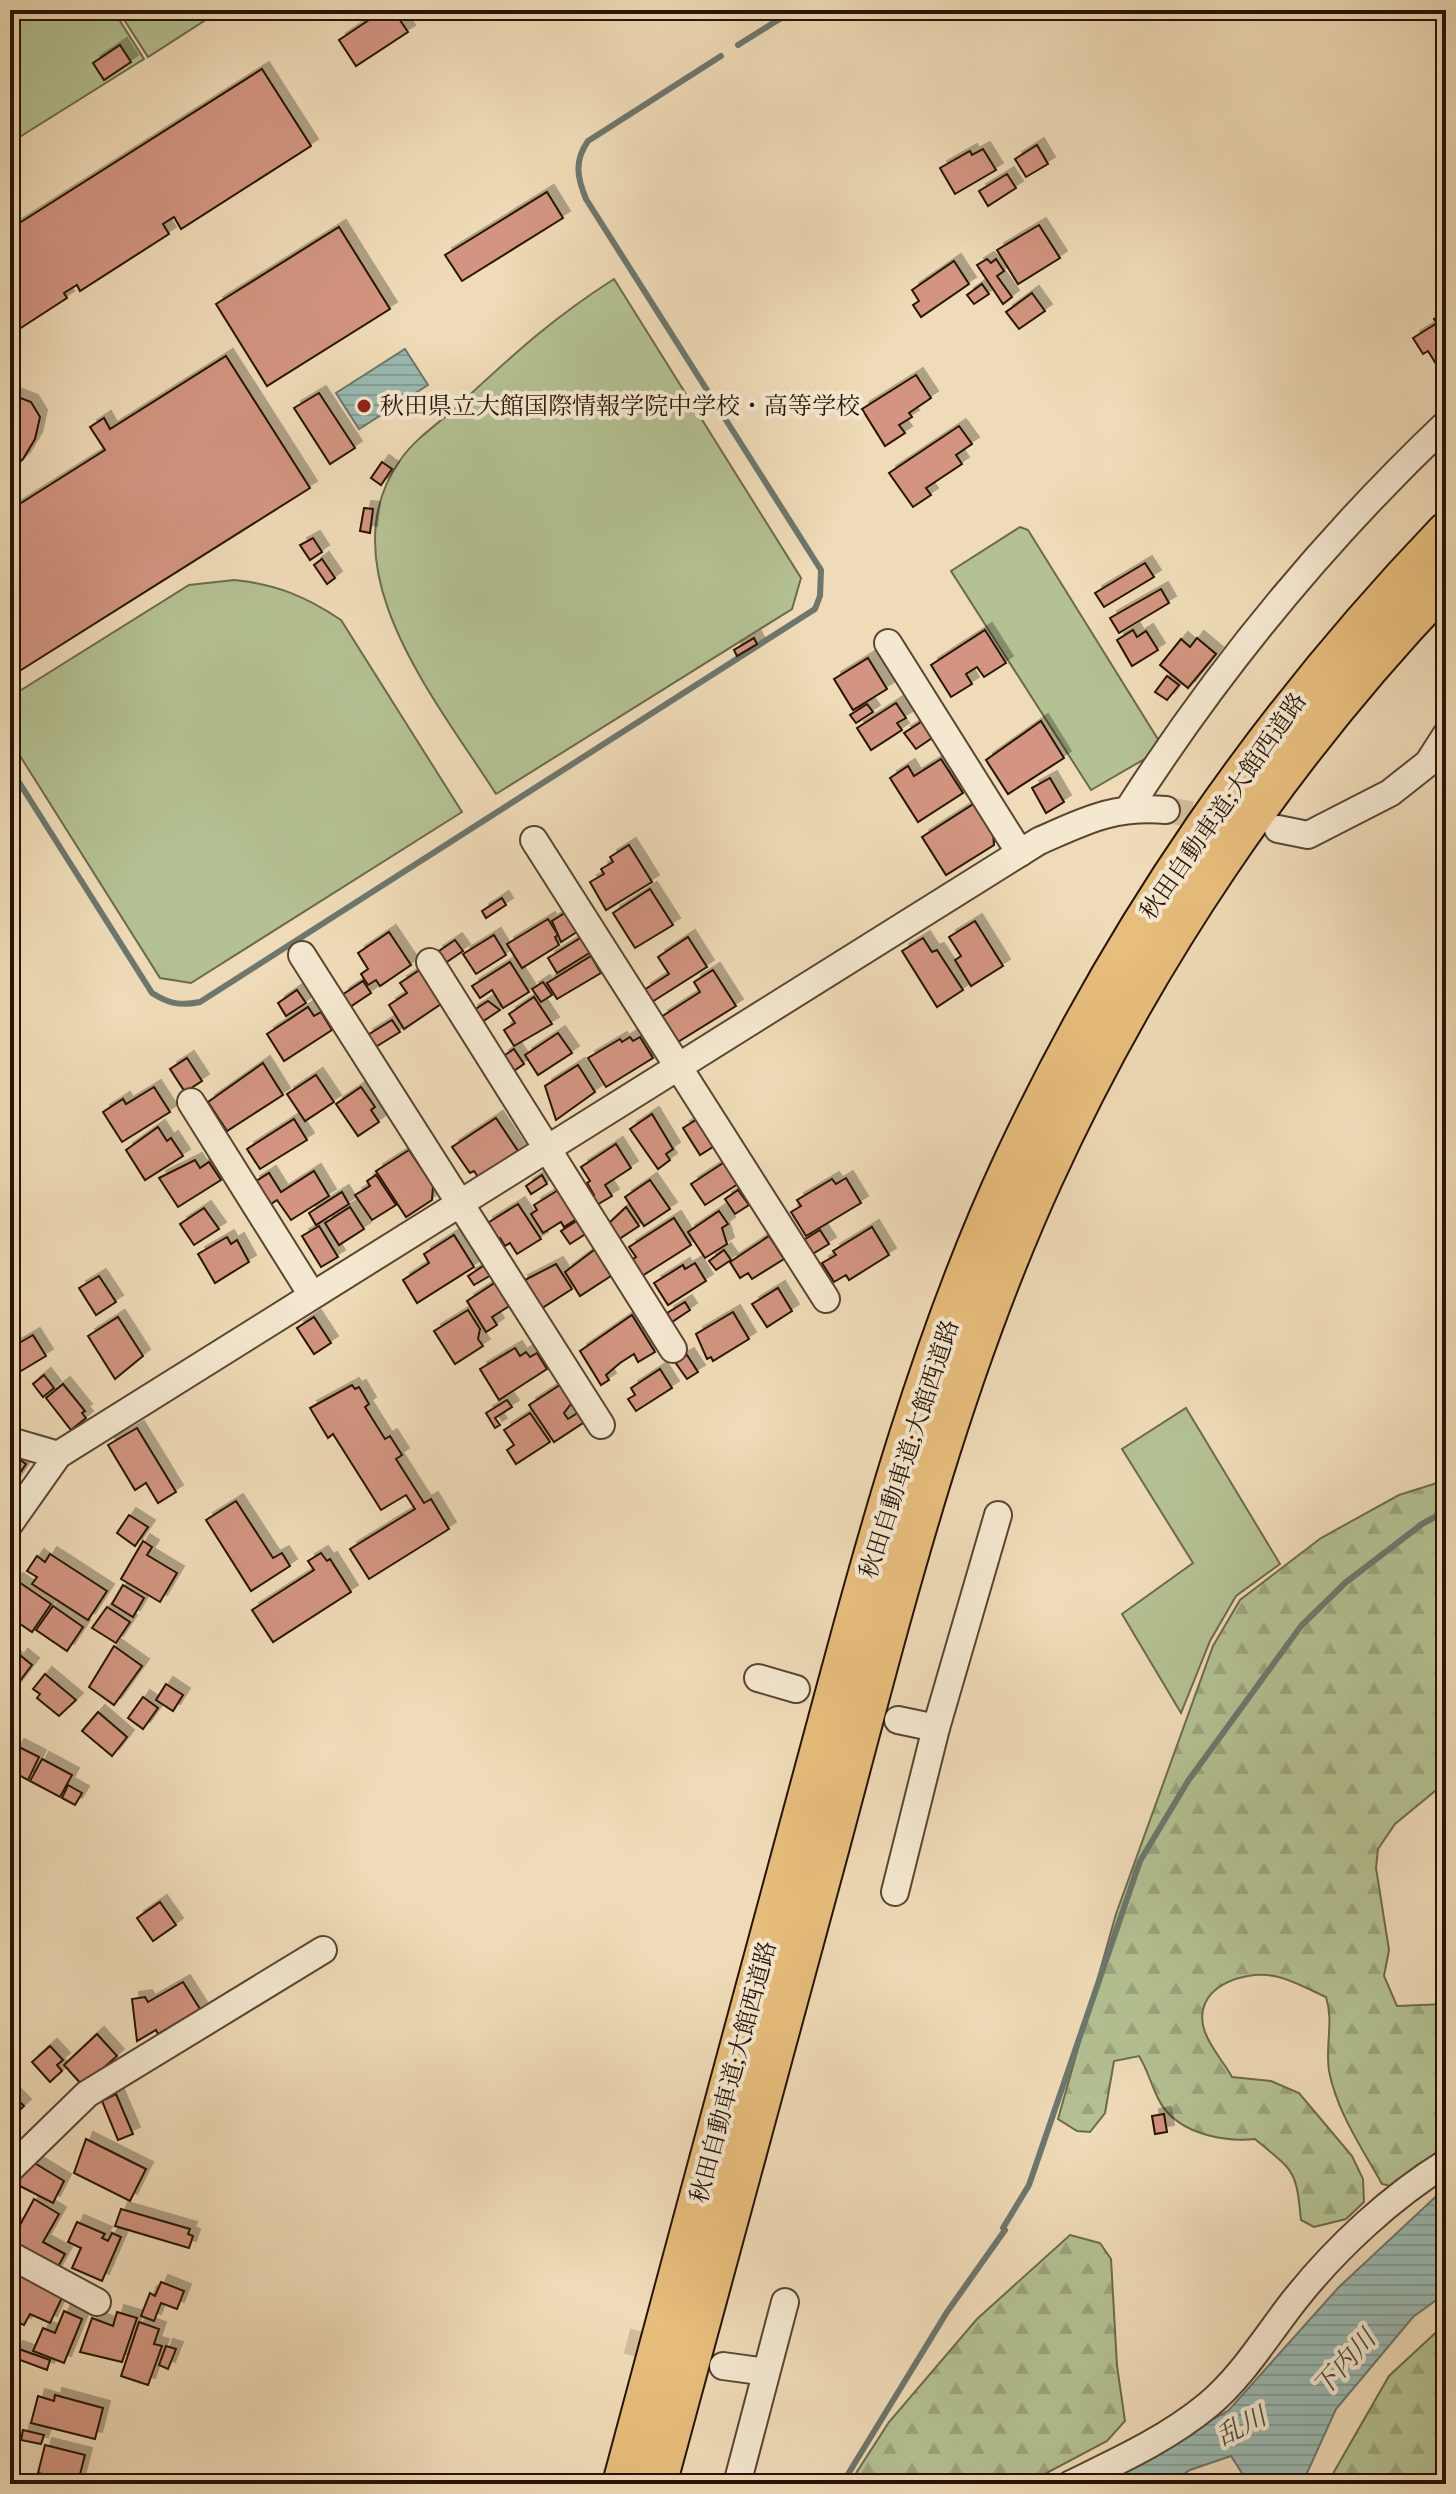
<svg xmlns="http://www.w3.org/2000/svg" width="1456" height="2494" viewBox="0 0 1456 2494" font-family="'IM FELL French Canon','Noto Serif JP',serif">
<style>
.green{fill:#b4c192;stroke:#6d6a4c;stroke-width:2}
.forest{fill:url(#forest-firs);stroke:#6d6a4c;stroke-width:2}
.water{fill:url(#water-rules);stroke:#6c776e;stroke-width:2}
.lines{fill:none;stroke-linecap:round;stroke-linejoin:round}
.stream{stroke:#6c776e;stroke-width:6}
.building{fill:#d39581;stroke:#261306;stroke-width:2;filter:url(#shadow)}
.minor-tunnel{stroke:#d1bd9c;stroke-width:26;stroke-dasharray:26 13;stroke-linecap:butt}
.minor-casing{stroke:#584532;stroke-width:30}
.highway-casing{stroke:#261306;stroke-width:42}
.minor{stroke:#f5e8d0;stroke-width:26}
.highway{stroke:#e8be7c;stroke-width:38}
.poi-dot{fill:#8f2418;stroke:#f5e8d0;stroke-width:3}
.labels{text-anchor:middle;stroke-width:8;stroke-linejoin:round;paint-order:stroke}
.poi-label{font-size:24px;fill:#261306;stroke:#f5e8d0;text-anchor:start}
.street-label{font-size:24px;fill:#261306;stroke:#f5e8d0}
.water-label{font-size:26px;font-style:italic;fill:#4f4d43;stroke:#f5e8d0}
</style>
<defs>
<pattern id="forest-firs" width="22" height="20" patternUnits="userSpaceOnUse" patternTransform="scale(2)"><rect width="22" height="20" fill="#b4c192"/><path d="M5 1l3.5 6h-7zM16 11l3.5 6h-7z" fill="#9ba57c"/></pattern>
<pattern id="water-rules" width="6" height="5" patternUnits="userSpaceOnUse" patternTransform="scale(2)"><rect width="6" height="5" fill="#9abab3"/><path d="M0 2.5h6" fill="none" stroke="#859f98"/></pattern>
<filter id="shadow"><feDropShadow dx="7" dy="-7" stdDeviation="0" flood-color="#0004"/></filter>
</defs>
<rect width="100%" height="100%" fill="#efdbb7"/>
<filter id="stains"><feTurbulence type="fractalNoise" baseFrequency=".0025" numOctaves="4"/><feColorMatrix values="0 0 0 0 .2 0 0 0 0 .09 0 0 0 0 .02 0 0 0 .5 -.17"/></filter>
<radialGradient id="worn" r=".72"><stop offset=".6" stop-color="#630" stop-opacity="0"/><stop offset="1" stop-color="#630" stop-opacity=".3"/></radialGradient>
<g class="green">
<path d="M10,10h103l31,49 -134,84z"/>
<path d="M118,10h103l-73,47z"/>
<path d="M614,279l187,299 -9,31 -296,185c-57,-90 -173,-227 -95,-335 15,-22 43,-39 62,-58 53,-49 90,-83 151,-122z"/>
<path d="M1020,527l8,3 131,211 -4,12 -64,37 -140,-219z"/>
<path d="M234,580c42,4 73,17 107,40l121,192 -271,171 -31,-5 -150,-238v-43l179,-112z"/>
<path d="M1186,1408l94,156 -44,32 -26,45 -29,72 -59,-99 71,-51 -71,-114z"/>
</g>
<g class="forest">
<path d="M1446,1480v302l-51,42 -17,25 -2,19 13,82 -5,26 13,30 49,-2v150l-52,33 -12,-3c-20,-36 -45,-72 -53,-113 -4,-26 5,-49 -3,-74 -16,-7 -35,-18 -52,-21 -32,-6 -82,12 -70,53 4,16 20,33 28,48l39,4 28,12 53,63 11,23 1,23 -18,17 -32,8 -13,-7c-5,-52 -7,-48 -46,-81 -29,3 -67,-4 -88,-27 -13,-14 -17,-39 -28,-56l-25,5 -9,52 -15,19 -13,-1 -19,-12 58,-205 97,-268 27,-46 81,-62 78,-43z"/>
<path d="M1070,2235l30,8 11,16 6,107 8,55 -18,20 -81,43h-177l40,-62 88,-103z"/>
<path d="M1446,2323v161h-119l62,-108z"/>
</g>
<g class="water">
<path d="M405,349l23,36 -69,44 -23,-36z"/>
<path d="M1446,2187v106l-33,24 -77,92 -34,75h-58l1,-6 -14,-22 -41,14 -21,14h-69l129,-74 109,-122z"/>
</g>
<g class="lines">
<g class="stream">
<path d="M738,45l56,-35"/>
<path d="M10,768l142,225c17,11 29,13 48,9l615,-393 5,-13 1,-26 -235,-371c-9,-22 -12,-38 2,-58l133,-85"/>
<path d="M842,2484l105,-172 58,-82 -2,-2 26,-43 111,-324 48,-80 113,-155 44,-43 77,-59 24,-13"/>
</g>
</g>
<g class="building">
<path d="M384,10h9l15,22 -52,34 -17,-26z"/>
<path d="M120,45l11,17 -27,18 -11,-17z"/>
<path d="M262,69l49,77 -130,83 -7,-12 -11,7 6,10 -89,57 -3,-6 -13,8 3,5 -57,37v-106z"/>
<path d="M1037,145l11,19 -22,13 -11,-18z"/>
<path d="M983,149l13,21 -41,24 -15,-26 30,-17 2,4z"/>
<path d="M1007,174l9,14 -28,18 -9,-15z"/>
<path d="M547,192l16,26 -101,63 -17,-26z"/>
<path d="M1039,225l21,33 -42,26 -21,-34z"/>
<path d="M339,227l51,82 -123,77 -51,-82z"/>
<path d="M987,259l4,4 5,-4 8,12 -7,5 15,21 -9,7 -26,-39z"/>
<path d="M954,261l15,23 -48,33 -8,-12 6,-4 -7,-11z"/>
<path d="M982,284l7,10 -15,10 -7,-9z"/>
<path d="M1032,293l13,18 -26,18 -13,-17z"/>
<path d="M1446,312v50l-8,5 -10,-16 -5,3 -10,-16 24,-15 -3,-4z"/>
<path d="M226,356l84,132 -300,189v-167l95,-60 -15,-23 14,-9 6,11z"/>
<path d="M916,375l15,23 -22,15 3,4 -13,8 6,8 -20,13 -23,-37z"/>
<path d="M319,393l36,55 -25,16 -36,-56z"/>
<path d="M10,394l21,8 9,15 -5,22 -12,20 -13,12z"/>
<path d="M959,426l13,18 -16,11 6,9 -36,24 5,7 -18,12 -24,-34z"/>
<path d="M382,462l10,7 -11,16 -10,-7z"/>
<path d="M364,508l9,1 -3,24 -10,-2z"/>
<path d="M313,538l9,14 -12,8 -10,-15z"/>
<path d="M322,559l13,19 -8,6 -13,-19z"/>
<path d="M1145,563l9,14 -50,30 -9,-14z"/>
<path d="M1161,589l8,14 -50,30 -9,-15z"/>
<path d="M985,630l21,33 -22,14 -7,-10 -11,7 6,10 -21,13 -20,-32z"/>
<path d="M1133,630l4,7 9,-6 12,19 -26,16 -15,-26z"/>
<path d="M754,638l3,6 -20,12 -3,-6z"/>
<path d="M1197,638l19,16 -28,34 -28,-23 21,-26 9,8z"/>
<path d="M868,658l19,31 -34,21 -19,-31z"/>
<path d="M1167,676l12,9 -12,15 -12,-8z"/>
<path d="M896,703l10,15 -9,5 5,7 -31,20 -14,-22z"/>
<path d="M867,704l6,8 -17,11 -6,-8z"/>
<path d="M924,720l11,16 -19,13 -12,-16z"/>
<path d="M1041,721l23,37 -56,36 -22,-34z"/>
<path d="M941,759l22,34 -45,29 -28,-44 18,-12 6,10z"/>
<path d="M1050,778l14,24 -18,11 -14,-25z"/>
<path d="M975,803l18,29 1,13 -48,30 -24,-38z"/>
<path d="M629,845l23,37 -46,28 -16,-28 14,-8 -3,-5 12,-7 -3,-5z"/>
<path d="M650,889l23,36 -38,23 -22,-35z"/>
<path d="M502,898l4,7 -20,13 -4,-7z"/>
<path d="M568,911l12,19 -19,12 -9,-21z"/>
<path d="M548,919l10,16 -3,2 4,8 -37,23 -15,-24z"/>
<path d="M975,921l28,45 -32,20 -16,-26 6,-4 -12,-19z"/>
<path d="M389,932l22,33 -31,21 -4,-6 -8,5 -7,-11 7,-5 -10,-16z"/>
<path d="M494,935l12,20 -30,19 -13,-20z"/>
<path d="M582,937l9,15 -34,21 -9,-15z"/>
<path d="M688,937l19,30 -55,35 -8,-12 25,-16 -11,-17z"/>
<path d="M923,938l9,14 5,-2 26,40 -26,17 -35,-56z"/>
<path d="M455,940l8,11 -19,13 -8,-11z"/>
<path d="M591,956l10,17 -44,26 -10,-16z"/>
<path d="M510,962l19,30 -26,16 -11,-18 -12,8 -8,-12z"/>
<path d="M421,969l23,33 -40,27 -15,-24 18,-12 -7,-10z"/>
<path d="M713,970l23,36 -58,36 -17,-25 39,-25 -6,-10z"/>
<path d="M363,981l8,12 -21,14 -8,-12z"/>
<path d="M543,982l9,13 -11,7 -9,-13z"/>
<path d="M297,990l9,13 -20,13 -8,-13z"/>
<path d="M534,997l18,27 -38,22 -10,-16 11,-7 -6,-9z"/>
<path d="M488,1001l12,9 -21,14 -8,-12z"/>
<path d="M308,1007l6,9 7,-4 11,18 -48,31 -17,-27z"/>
<path d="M392,1020l8,12 -26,16 -8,-12z"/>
<path d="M558,1033l14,20 -34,22 -13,-20z"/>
<path d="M630,1037l3,4 7,-4 13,21 -47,29 -18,-29 32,-19 2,3z"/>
<path d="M514,1049l10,15 -12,8 -10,-15z"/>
<path d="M187,1058l15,23 -17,11 -15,-23z"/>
<path d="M263,1063l20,32 -56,36 -19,-29z"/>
<path d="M578,1065l17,27 -39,28 -11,-34z"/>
<path d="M316,1075l18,27 -29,19 -18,-27z"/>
<path d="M154,1087l16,25 -48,30 -19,-30 20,-13 3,5z"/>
<path d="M361,1087l14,20 -4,3 8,12 -21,14 -22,-32z"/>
<path d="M652,1114l21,35 -7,5 4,6 -12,9 -28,-40z"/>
<path d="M496,1118l22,33 -40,26 -4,-6 -4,2 -18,-26z"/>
<path d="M699,1118l17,27 -16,10 -17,-27z"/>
<path d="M294,1119l13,21 -47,29 -13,-20z"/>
<path d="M158,1127l9,14 4,-3 12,18 -38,24 -19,-30z"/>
<path d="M616,1144l15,24 -26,17 7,11 -17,10 -5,-8 4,-3 -7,-12 3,-2 -9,-14z"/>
<path d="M409,1150l24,36 -1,14 -26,17 -30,-46z"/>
<path d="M195,1160l5,8 9,-6 12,18 -43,27 -19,-29z"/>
<path d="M723,1163l15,21 -33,21 -14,-21z"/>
<path d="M314,1171l15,25 -38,24 -14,-20 -9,6 -15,-23 16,-10 12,19z"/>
<path d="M376,1175l20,30 -24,15 -17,-25 15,-9 -3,-5z"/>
<path d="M542,1175l5,9 -16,10 -5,-8z"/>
<path d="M846,1178l15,25 -55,33 -15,-24 10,-6 -4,-6 35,-21 4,5z"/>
<path d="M650,1180l20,29 -26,17 -19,-29z"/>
<path d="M560,1189l18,29 -14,9 -3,-5 -18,11 -12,-19 6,-4 -3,-5z"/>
<path d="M738,1190l11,15 -14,9 -10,-15z"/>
<path d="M342,1192l7,12 -33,21 -7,-12z"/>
<path d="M518,1204l23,35 -24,15 -7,-11 -5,3 -5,-8 -4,2 -10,-16z"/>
<path d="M350,1207l14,22 -25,16 -14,-22z"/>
<path d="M626,1207l13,19 -23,15 -10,-15z"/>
<path d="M204,1208l15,21 -25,16 -14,-21z"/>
<path d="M719,1211l9,13 -6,4 5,16 -22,14 -17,-26z"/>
<path d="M674,1218l17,27 -49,31 -11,-16 5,-3 -7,-10z"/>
<path d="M578,1220l9,13 -17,11 -9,-13z"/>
<path d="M319,1226l19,31 -17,10 -19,-31z"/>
<path d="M872,1227l17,28 -40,25 -3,-5 -12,7 -12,-19 14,-8 -3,-4z"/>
<path d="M820,1230l9,14 -18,11 -9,-14z"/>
<path d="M454,1235l20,32 -57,36 -14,-23 26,-17 -5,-9z"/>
<path d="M769,1236l15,23 -32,20 -4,-6 -8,5 -10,-16z"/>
<path d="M227,1237l4,7 6,-4 12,22 -34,21 -17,-29z"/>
<path d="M598,1247l16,27 -34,22 -15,-24z"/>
<path d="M724,1250l7,10 -15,10 -7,-9z"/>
<path d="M695,1263l11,18 -38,24 -14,-22 29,-18 2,4z"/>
<path d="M486,1264l7,10 -19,11 -6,-9z"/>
<path d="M556,1264l16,25 -33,21 -18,-28z"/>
<path d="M99,1276l17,26 -20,13 -17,-27z"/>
<path d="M496,1282l15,23 -19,12 5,8 -11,7 -19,-31z"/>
<path d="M778,1288l14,23 -25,16 -15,-23z"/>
<path d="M685,1302l5,8 -18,12 -5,-9z"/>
<path d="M468,1310l12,19 -2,10 5,7 -28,18 -21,-33z"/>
<path d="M733,1312l16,27 -36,22 -2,-4 -4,2 -11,-25z"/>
<path d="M632,1315l23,37 -17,10 -4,-8 -14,9 -14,12 3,5 -8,5 -21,-34z"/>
<path d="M118,1317l25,39 -28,23 -27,-43z"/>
<path d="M314,1317l17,26 -17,11 -17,-26z"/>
<path d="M33,1335l13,21 -25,15 -10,-16 6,-4 -3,-5z"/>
<path d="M515,1348l5,8 6,-4 4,5 7,-4 10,16 -48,31 -19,-31z"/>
<path d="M687,1355l11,17 -11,7 -12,-17z"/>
<path d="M660,1369l12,19 -36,23 -8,-12 7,-4 -4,-7z"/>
<path d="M44,1375l10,13 -11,9 -10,-13z"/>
<path d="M563,1383l11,17 -10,13 4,6 11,-7 7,9 -32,21 -25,-37z"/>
<path d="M63,1384l22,27 -3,2 4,5 -15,12 -25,-32z"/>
<path d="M352,1385l3,4 4,-2 10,17 -4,3 20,32 5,-3 12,19 -6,4 28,44 7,-4 18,30 -80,50 -19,-30 65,-40 -9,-14 -25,15 -48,-76 -5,4 -18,-30z"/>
<path d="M507,1400l5,7 -17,11 5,7 -5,3 -9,-15z"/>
<path d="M530,1413l20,29 -34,22 -9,-14 7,-5 -10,-15z"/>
<path d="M137,1428l39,64 -18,11 -12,-20 -11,7 -27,-45z"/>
<path d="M10,1453l16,11 -16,24z"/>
<path d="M236,1501l37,57 9,-5 8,13 -39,25 -45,-71z"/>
<path d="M129,1515l19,12 -13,19 -18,-13z"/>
<path d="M143,1541l9,6 -5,8 30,18 -17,29 -39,-23z"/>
<path d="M321,1553l6,8 3,-2 21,33 -78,50 -21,-32 62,-40 -6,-9z"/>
<path d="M50,1554l57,37 -19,29 -56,-36 5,-7 -10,-6 10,-15 8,6z"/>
<path d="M16,1580l35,24 -19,28 -22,-15v-28z"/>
<path d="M123,1585l21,13 -11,19 -21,-13z"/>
<path d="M53,1606l30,21 -16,24 -31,-21z"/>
<path d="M107,1607l23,15 -14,21 -24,-15z"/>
<path d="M114,1646l28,20 -28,39 -25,-18z"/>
<path d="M10,1655l7,6 4,-5 11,9 -22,29z"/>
<path d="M45,1674l31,26 -17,16 -22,-18 3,-4 -7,-5z"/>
<path d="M166,1684l17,11 -10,16 -17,-11z"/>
<path d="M143,1697l15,11 -15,21 -15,-11z"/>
<path d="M98,1712l29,25 -15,19 -30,-25z"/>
<path d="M17,1746l22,11 -11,23 -18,-10v-10z"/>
<path d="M42,1759l30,16 -12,22 -30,-16z"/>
<path d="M68,1785l14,8 -7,12 -13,-7z"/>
<path d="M160,1902l16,23 -23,16 -16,-23z"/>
<path d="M183,1982l17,27 -42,25 -2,-4 -19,11 -5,-42 13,-2 3,5z"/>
<path d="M97,2034l20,22 -34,30 -19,-21z"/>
<path d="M50,2046l13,14 -6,5 5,6 -12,11 -18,-20z"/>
<path d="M10,2092l14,14 -14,13z"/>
<path d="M116,2094l17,40 -15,6 -16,-39z"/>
<path d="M1164,2114l3,18 -12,2 -3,-18z"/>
<path d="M86,2139l60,30 -16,32 -56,-28z"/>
<path d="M28,2159l36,22 -11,22 -39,-20z"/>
<path d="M34,2199l25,15 -16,28 22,12 -11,20 -44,-25v-19l3,-6 6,3z"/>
<path d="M121,2209l69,20 -2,5 5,2 -4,12 -74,-22z"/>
<path d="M77,2222l28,12 -3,4 6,3 4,-8 9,4 -19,44 -30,-13 9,-20 -13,-6z"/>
<path d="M10,2263l56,26 -16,34 -20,-9 -6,11 -14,-6z"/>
<path d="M161,2282l23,9 -7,18 -16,-6 -7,18 -13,-5 9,-23 5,3z"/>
<path d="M64,2311l18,8 -18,44 -31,-12 10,-23 12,5z"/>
<path d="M117,2312l20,6 -15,44 -42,-10 12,-34 21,8z"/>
<path d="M139,2322l20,7 -5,15 8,2 -14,39 -27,-9z"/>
<path d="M166,2346l10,3 -8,20 -9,-4z"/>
<path d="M16,2348l34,12 -3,10 -35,-13z"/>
<path d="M55,2395l48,13 -8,31 -64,-16 7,-27 16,5z"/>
<path d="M23,2430l21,5 -3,9 -20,-4z"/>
<path d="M45,2445l40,10 -7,27 -40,-9z"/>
</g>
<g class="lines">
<g class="minor-tunnel">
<path d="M1166,810l59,10"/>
<path d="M627,2341l46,12"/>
</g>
<g class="minor-casing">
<g id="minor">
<path d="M888,643l132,210"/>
<path d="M1129,808c90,-140 197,-270 317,-384"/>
<path d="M1278,829l30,6 82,-42 38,-30 18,-28"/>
<path d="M534,840l292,459"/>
<path d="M302,955l299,470"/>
<path d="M430,962l243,387"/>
<path d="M191,1102l121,193"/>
<path d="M10,1441l48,14"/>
<path d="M10,1523l48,-68 981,-614c48,-21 73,-35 127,-31"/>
<path d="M758,1678l38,11"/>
<path d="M898,1720l38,8"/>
<path d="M895,1892l41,-164 62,-213"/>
<path d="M10,2169l77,-75 236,-144"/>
<path d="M10,2255l87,47"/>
<path d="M723,2366l43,6"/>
<path d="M737,2484l48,-182"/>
<path d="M1071,2484c47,-23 96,-45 137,-79 36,-30 60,-72 89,-108 40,-50 94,-100 149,-134"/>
</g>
</g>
<g class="highway-casing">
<g id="highway">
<path d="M622,2484c63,-236 127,-473 191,-709 56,-207 110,-420 201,-615 111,-236 252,-440 432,-628"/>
<path d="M657,2484c56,-209 113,-418 170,-627 61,-227 118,-463 216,-678 100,-219 237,-423 403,-596"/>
</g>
</g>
<use href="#minor" class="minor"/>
<use href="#highway" class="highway"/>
</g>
<circle class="poi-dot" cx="364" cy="406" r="8"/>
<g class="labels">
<g class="poi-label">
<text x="380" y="414">秋田県立大館国際情報学院中学校・高等学校</text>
</g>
<g class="street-label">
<text transform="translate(1223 806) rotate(-55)" y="8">秋田自動車道;大館西道路</text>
<text transform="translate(909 1449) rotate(-72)" y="8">秋田自動車道;大館西道路</text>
<text transform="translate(733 2072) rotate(-75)" y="8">秋田自動車道;大館西道路</text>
</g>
<g class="water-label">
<text transform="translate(1344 2363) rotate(-48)" y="9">下内川</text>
<text transform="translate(1241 2426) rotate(-27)" y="9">乱川</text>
</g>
</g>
<rect width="1456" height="2494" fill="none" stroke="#efdbb7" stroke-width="40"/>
<rect x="12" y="12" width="1432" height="2470" fill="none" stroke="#261306" stroke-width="4"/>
<rect x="20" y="20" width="1416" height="2454" fill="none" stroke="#261306" stroke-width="2"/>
<rect width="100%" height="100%" filter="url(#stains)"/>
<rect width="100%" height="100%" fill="url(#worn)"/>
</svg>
